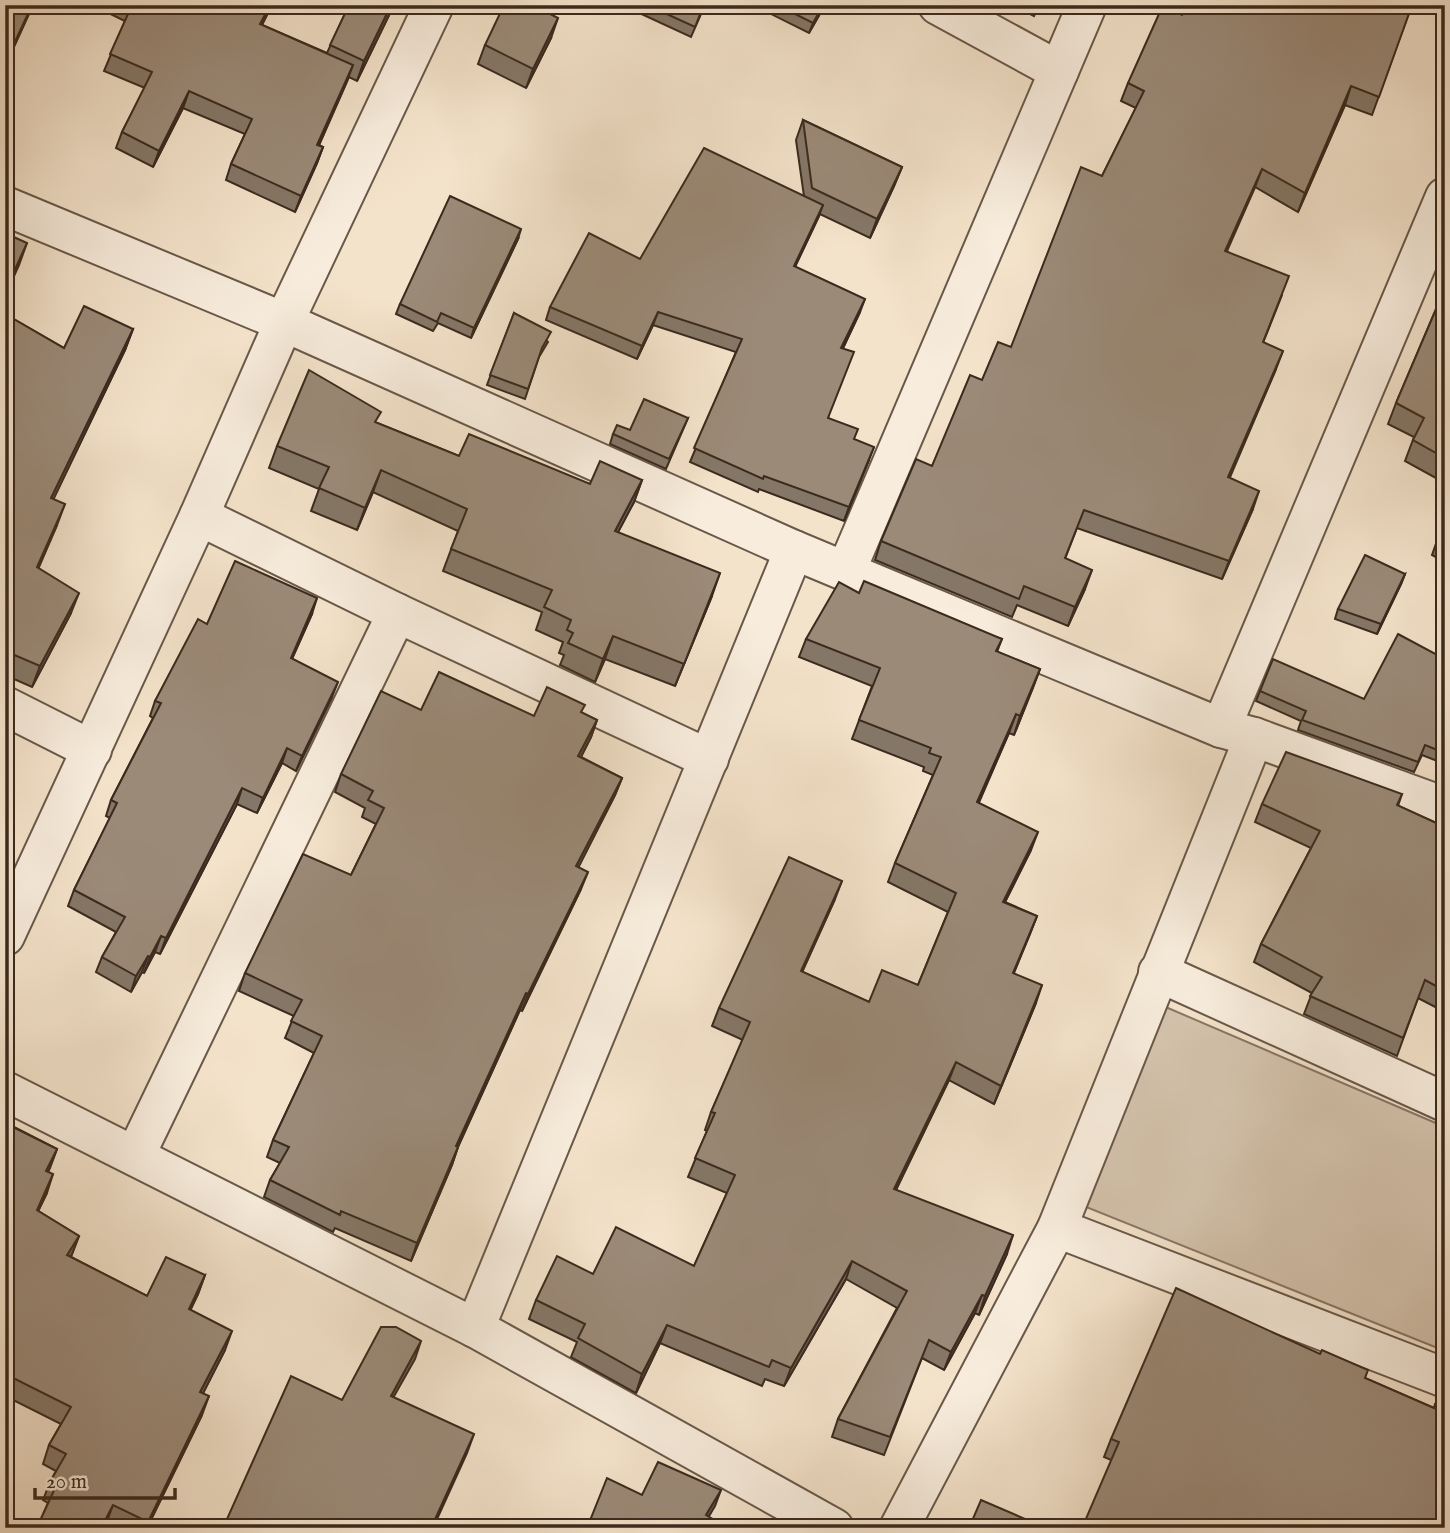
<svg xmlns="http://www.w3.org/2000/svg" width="1450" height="1533" viewBox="0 0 1450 1533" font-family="'IM FELL English',serif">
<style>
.grass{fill:#d5c4ae;stroke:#876;stroke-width:2}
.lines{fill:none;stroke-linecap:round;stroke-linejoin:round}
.minor-casing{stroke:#695849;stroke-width:42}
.minor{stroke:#f8eddd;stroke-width:38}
.wall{fill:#857767;stroke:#3b2a1e;stroke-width:2}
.shaded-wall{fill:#6c6154;stroke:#3b2a1e;stroke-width:2}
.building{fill:#9b8a78;stroke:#3b2a1e;stroke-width:2}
</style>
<rect width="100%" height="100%" fill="#f4e3cb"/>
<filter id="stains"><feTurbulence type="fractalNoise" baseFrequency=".00286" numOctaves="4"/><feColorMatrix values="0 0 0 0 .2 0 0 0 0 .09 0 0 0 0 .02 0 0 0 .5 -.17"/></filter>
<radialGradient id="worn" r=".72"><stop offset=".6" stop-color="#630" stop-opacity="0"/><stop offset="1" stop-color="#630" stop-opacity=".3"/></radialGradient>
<path class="grass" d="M1147,999l298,128v224l-359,-144z"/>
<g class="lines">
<g class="minor-casing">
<g id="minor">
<path d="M938,5l121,66"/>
<path d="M5,206l279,116 510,228 427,178 33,9 191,70"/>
<path d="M199,516l198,97 312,146"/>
<path d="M846,571l241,-566"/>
<path d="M5,706l87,44"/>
<path d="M1221,728l224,-531"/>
<path d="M5,936l194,-420 85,-194 150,-317"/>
<path d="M1158,972l287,130"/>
<path d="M5,1091l470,237 359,200"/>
<path d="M135,1156l262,-543"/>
<path d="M1057,1228l388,150"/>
<path d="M475,1328l319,-778"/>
<path d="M899,1528l158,-300 197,-491"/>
</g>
</g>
<use href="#minor" class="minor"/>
</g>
<g class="wall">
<path d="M5,5h28l-26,57 -2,-1z"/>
<path d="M92,5h180l-10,20 65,28 22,-48h45l-37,76 -8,-4 -30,68 4,2 -6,16 -22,49 -69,-32 5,-16 14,-30 -62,-26 -30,59 -37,-19 6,-16 23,-44 -41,-17 21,-50z"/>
<path d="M622,5h83l-14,32z"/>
<path d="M753,5h72l-16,28z"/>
<path d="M1013,5h26l-5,11z"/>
<path d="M1412,5l-40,110 -27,-10 -47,107 -43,-25 -28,64 55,44 -19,48 13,26 -47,109 24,31 -31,70 -145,-51 -12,31 20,30 -17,37 -51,-21 -5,12 -137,-57 6,-19 51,-75 50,-86 29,-33 91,-171 34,-68 -15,-7 7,-18 54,-68z"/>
<path d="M551,38l-25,50 -48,-24 7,-19z"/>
<path d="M803,120l99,47 -8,19 -24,52 -50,-24 -25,53 65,45 -17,36 -15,70 26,21 15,21 -25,61 -85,-32 -1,3 -68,-30 46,-110 -83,-27 -16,34 -91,-39 4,-13 90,-48 164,-63 -8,-56z"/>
<path d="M518,239l-47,99 -33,-15 -5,8 -37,-17 4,-10z"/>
<path d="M1445,288v195l-40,-22 9,-24 -26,-13 8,-21z"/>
<path d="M514,313l34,29 -9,15 -14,42 -38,-14z"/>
<path d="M5,314l59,34 69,-19 -8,21 -72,149 4,26 -19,43 33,45 -39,74 -27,-12z"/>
<path d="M688,418l-22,51 -56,-25 3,-10z"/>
<path d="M377,423l82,33 131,28 52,-4 -8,22 -16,30 94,64 -37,90 -70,-27 -10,23 -35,-17 4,-10 -5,-2 4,-11 -27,-12 6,-18 -99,-41 15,-40 -85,-39 -16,38 -46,-19 8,-22 -50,-21 8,-22z"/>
<path d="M1445,524v38l-13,-7 7,-20z"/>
<path d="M1405,574l-4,10 -24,50 -42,-15 3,-10z"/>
<path d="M859,593l143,46 -5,13 43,17 -26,66 -5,-2 -31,70 53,47 -26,52 32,14 -23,57 22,30 -42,101 -45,-24 -53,110 111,64 -28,61 -4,-2 -31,57 -22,-12 -38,97 -52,-18 6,-18 59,-111 -51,-29 -62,107 -19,-7 -3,7 -102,-43 -24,50 -65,-36 6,-15 -48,-23 7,-19 57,-26 101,-8 33,-73 -39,-16 19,-46 -2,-1 6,-18 32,-72 -31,-14 7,-18 116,-109 -33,73 67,30 49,-17 30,-73 -60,-30 7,-19 38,-88 -10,-4 1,-4 -72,-28 20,-53 -73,-29 7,-18z"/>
<path d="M312,614l-20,45 40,38 -36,74 -14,-8 -25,50 -20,-9 -77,150 -5,-2 -11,21 -2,-1 -11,20 -35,-20 6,-15 14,-25 -48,-26 6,-16 36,-72 -4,-2 5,-16 42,-82 -3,-2 5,-15 52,-77z"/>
<path d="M1445,659v105l-23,-9 -8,17 -116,-42 3,-9 -45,-20 4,-10 104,8z"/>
<path d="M421,710l113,6 48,-3 15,7 -6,17 -10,20 41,21 -7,17 -37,72 3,22 -59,122 -2,-1 -62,137 -6,18 -41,96 -76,-33 -2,4 -69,-35 6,-17 10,-17 -13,-6 6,-17 41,-87 -29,-15 9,-22 -55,-25 6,-18 106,-98 25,-51 -14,-7 3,-9 -30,-16 6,-18z"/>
<path d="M1402,794l-4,12 47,21v185l-27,-14 -21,58 -93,-42 8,-21 -58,-31 7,-18 50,-96 -56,-26 7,-18z"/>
<path d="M5,1119l7,7 45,23 -9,23 -1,21 -9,18 41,25 -8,21 76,39 58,-21 -7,19 -8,16 35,40 -22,43 -1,22 -55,113h-33l-8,-4 -2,4h-67l11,-25 -5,-3 7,-18 6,-11 -13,-7 6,-19 12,-21 -56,-28z"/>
<path d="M1365,1378l69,30 -323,52 -7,-3 7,-18z"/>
</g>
<g class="shaded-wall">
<path d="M32,5h1l-26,57 6,-16z"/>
<path d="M270,5h2l-18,35 6,-16z"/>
<path d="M391,5h3l-37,76 7,-20z"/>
<path d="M823,5h2l-16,28 4,-10z"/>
<path d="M558,18l-7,20 -25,50 7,-19z"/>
<path d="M353,65l-6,16 -35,80 5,-16z"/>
<path d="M1351,86l-6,19 -47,107 7,-19z"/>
<path d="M189,91l-6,17 -30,59 6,-16z"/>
<path d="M323,147l-6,16 -22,49 6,-16z"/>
<path d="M902,167l-8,19 -24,52 7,-19z"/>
<path d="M1262,169l-7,18 -37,82 7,-18z"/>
<path d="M823,205l-5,13 -29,61 5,-13z"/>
<path d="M521,229l-3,10 -47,99 3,-10z"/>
<path d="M27,243l-8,22 -14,31v-5z"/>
<path d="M865,299l-5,13 -23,49 4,-13z"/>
<path d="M658,312l-5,13 -16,34 5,-13z"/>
<path d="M133,329l-8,21 -81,169 7,-21z"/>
<path d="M1283,351l-7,18 -54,127 6,-19z"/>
<path d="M874,447l-5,13 -25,61 5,-14z"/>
<path d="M381,470l-8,22 -16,38 8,-22z"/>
<path d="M642,480l-8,22 -27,51 8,-22z"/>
<path d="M1259,491l-6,18 -31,70 7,-18z"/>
<path d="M65,504l-8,21 -27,63 7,-21z"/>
<path d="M1092,570l-7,19 -17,37 7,-19z"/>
<path d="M720,573l-8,23 -37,90 9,-22z"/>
<path d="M1405,574l-4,10 -24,50 4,-10z"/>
<path d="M79,593l-8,20 -39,74 8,-21z"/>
<path d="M317,598l-5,16 -27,60 6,-16z"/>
<path d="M613,636l-8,23 -10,23 8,-23z"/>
<path d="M1040,669l-7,19 -19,47 6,-19z"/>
<path d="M338,682l-6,15 -36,74 6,-15z"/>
<path d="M1016,714l-7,19 -38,88 6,-19z"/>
<path d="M597,720l-6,17 -19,37 6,-18z"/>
<path d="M287,748l-5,15 -25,50 6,-15z"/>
<path d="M622,778l-7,17 -45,89 6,-18z"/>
<path d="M242,788l-5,16 -77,150 6,-16z"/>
<path d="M1038,832l-7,18 -35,70 7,-18z"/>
<path d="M588,872l-7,17 -59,122 6,-17z"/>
<path d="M842,881l-7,18 -41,91 7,-19z"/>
<path d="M1037,916l-7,18 -24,57 7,-18z"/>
<path d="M161,936l-6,16 -11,21 6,-16z"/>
<path d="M148,956l-6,16 -11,20 5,-16z"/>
<path d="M1042,985l-6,18 -42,101 7,-18z"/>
<path d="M526,993l-6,17 -70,154 6,-18z"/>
<path d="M956,1062l-7,18 -62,128 7,-19z"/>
<path d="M458,1147l-6,18 -41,96 6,-18z"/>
<path d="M57,1149l-7,19 -11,22 7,-19z"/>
<path d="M53,1174l-6,19 -17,35 7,-18z"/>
<path d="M1013,1235l-6,19 -28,61 6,-19z"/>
<path d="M79,1236l-7,18 -11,20 6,-19z"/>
<path d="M852,1261l-6,18 -62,107 7,-18z"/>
<path d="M205,1275l-7,19 -16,34 7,-19z"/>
<path d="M982,1295l-7,18 -31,57 7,-18z"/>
<path d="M667,1325l-7,18 -24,50 6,-19z"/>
<path d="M232,1331l-7,19 -31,61 6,-19z"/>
<path d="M421,1341l-6,18 -31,55 7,-18z"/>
<path d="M209,1396l-7,19 -55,113h-1z"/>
<path d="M474,1434l-7,19 -34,75h-2z"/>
<path d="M721,1490l-6,16 -13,22 4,-13z"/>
<path d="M113,1505l-7,19 -2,4h-3z"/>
</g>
<g class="building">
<path d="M5,5h27l-19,41 -8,-4z"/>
<path d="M132,5h138l-10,19 93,41 -36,80 6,2 -22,49 -70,-32 21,-45 -63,-28 -30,60 -37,-19 30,-60 -42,-18z"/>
<path d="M349,5h42l-27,56 -34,-16z"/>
<path d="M504,5h29l25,13 -25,51 -48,-24z"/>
<path d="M647,5h57l-9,22z"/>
<path d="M777,5h46l-10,18z"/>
<path d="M1163,5l19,10 5,-10h225l-33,92 -28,-11 -46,107 -43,-24 -37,82 64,25 -26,66 20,9 -55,126 31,14 -30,70 -145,-51 -19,48 27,12 -17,37 -51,-21 -5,13 -138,-58 35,-82 16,7 38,-91 12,5 16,-38 13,5 70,-180 21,9 42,-85 -16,-8z"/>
<path d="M803,120l99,47 -25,52 -65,-31z"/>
<path d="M704,148l119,57 -29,61 71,33 -24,49 13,4 -26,66 30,11 -4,10 20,8 -25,60 -85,-31 -1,3 -69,-31 48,-109 -84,-27 -16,34 -92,-39 39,-74 51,26z"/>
<path d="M450,196l71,33 -47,99 -33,-15 -4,9 -37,-18z"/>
<path d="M5,233l22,10 -22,48z"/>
<path d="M1445,288v170l-32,-18 11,-22 -28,-15z"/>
<path d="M84,306l49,23 -82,169 14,6 -28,63 42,26 -39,73 -35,-15v-337l59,34z"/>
<path d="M514,313l37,19 -9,16 -14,41 -38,-14z"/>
<path d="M309,370l72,42 -6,10 84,34 10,-22 121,50 10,-23 42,19 -27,51 105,42 -36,91 -71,-28 -10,23 -35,-16 5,-10 -6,-3 4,-10 -27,-13 8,-17 -101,-41 16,-40 -86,-39 -16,38 -46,-20 10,-21 -52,-21z"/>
<path d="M644,399l44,19 -19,41 -56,-25 4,-9 13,5z"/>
<path d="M1445,524v14l-6,-3z"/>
<path d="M1365,555l40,19 -24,50 -43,-15z"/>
<path d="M235,561l82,37 -26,60 47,24 -36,74 -15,-8 -24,50 -21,-10 -76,150 -5,-2 -11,21 -2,-1 -12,20 -34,-19 23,-40 -51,-27 43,-87 -6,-3 50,-97 -6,-2 43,-82 9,5z"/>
<path d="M864,581l138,58 -6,12 44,18 -20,47 -4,-2 -39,88 61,30 -35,70 34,14 -24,57 29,12 -41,101 -45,-24 -62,127 119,46 -28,61 -3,-1 -31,57 -22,-12 -39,97 -52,-18 69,-128 -55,-30 -61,107 -19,-8 -3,7 -102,-42 -25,49 -64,-36 7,-14 -49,-24 21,-44 36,18 23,-47 78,39 41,-91 -40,-17 20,-45 -4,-1 39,-90 -31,-14 70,-151 53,24 -41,90 68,31 13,-32 36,15 38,-92 -61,-30 46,-106 -12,-4 2,-5 -72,-28 21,-52 -74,-29 33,-57 20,11z"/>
<path d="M1398,634l47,25v94l-20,-8 -7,17 -116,-42 4,-9 -46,-20 13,-32 91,40z"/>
<path d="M439,672l95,44 13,-29 38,18 -4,7 16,8 -19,36 44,22 -46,88 12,6 -60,122 -2,-1 -70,153 2,1 -41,96 -76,-32 -1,4 -70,-35 19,-33 -16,-7 49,-104 -31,-15 11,-21 -57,-27 58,-119 48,21 33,-67 -16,-8 5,-9 -32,-17 40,-83 40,19z"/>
<path d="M1286,752l116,42 -5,11 48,22v164l-20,-11 -22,58 -93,-42 12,-19 -61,-33 59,-113 -58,-27z"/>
<path d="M5,1119l8,4 -2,3 46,23 -11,22 7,3 -16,36 42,26 -12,19 80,41 19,-39 39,18 -16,34 43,22 -32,61 9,4 -61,126 -35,-17 -12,23h-54l-8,-5 17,-37 -6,-4 16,-28 -17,-9 22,-38 -66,-33z"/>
<path d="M1176,1288l144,66 2,-4 46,20 -3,8 69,30 1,-4 10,4 -1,120h-362l37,-86 -8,-3z"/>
<path d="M381,1327h15l25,14 -30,55 83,38 -43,94h-208l68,-152 51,24z"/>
<path d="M658,1462l63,28 -15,25 22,13h-141l20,-50 35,17z"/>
<path d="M981,1500l65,28h-77z"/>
<path d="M783,1523l11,5h-14z"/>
</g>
<rect width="1450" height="1533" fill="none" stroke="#f4e3cb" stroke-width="28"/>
<rect x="7" y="7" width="1436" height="1519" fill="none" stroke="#3b2a1e" stroke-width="3.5"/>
<rect x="14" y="14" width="1422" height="1505" fill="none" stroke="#3b2a1e" stroke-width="2"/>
<path d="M35 1488v10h140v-10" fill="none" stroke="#3b2a1e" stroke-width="3.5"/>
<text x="46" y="1488" font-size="21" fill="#3b2a1e" stroke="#f8eddd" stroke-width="5" paint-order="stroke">20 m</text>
<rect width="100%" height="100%" filter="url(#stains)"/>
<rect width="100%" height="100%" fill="url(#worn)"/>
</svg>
